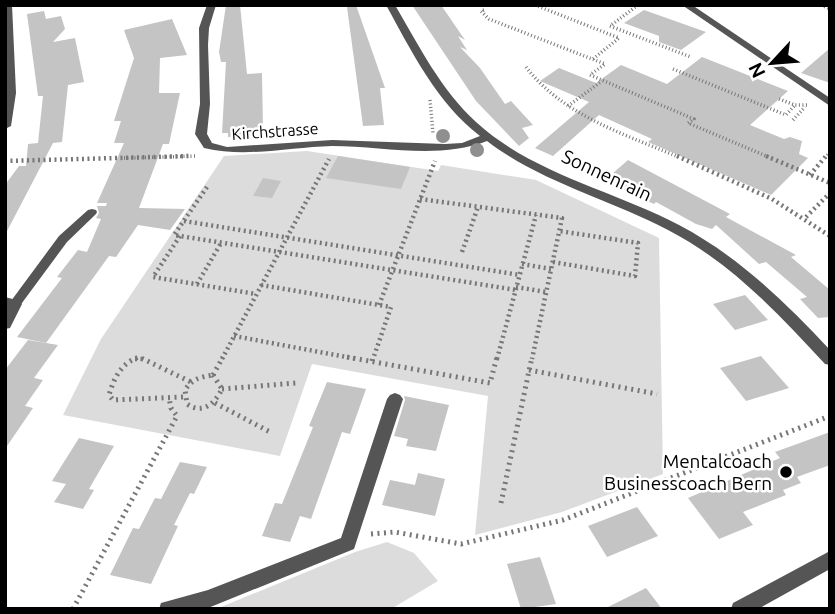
<svg xmlns="http://www.w3.org/2000/svg" width="835" height="614" viewBox="0 0 835 614" font-family="Ubuntu,sans-serif">
<style>
.green{fill:#dcdcdc}
.building{fill:#c4c4c4}
.lines{fill:none;stroke-linecap:round;stroke-linejoin:round}
.path-far2{stroke:#777;stroke-width:3.5;stroke-dasharray:1 2.5;stroke-linecap:butt}
.path-far1{stroke:#777;stroke-width:4.5;stroke-dasharray:2 3.5;stroke-linecap:butt}
.path{stroke:#777;stroke-width:5;stroke-dasharray:2 4.5;stroke-linecap:butt}
.service{fill:#555;fill-rule:evenodd}
.minor{fill:#555;fill-rule:evenodd}
.tree{fill:#8f8f8f}
.poi-dot{fill:#000;stroke:#fff;stroke-width:2.5}
.labels{text-anchor:middle;stroke-width:5;stroke-linejoin:round;paint-order:stroke}
.far-street-label{font-size:16px;fill:#000;stroke:#fff}
.street-label{font-size:19px;fill:#000;stroke:#fff}
.poi-label{font-size:19px;fill:#000;stroke:#fff;text-anchor:end}
</style>
<rect width="100%" height="100%" fill="#fff"/>
<g class="green">
<path d="M307,151l131,20 3,-6 95,15 123,58 4,236 -101,38 -87,23 13,-139 -176,-32 -32,92 -217,-41 38,-76 123,-183z"/>
<path d="M387,542l27,11 24,28 -47,28h-175l139,-57z"/>
</g>
<g class="building">
<path d="M226,5h14l7,69 15,-1 1,58 -14,1v3l-21,2v-4h-6l4,-71h-5l-2,-10z"/>
<path d="M356,5l29,83h-5l4,37 -21,1 -16,-119z"/>
<path d="M412,5h29l24,35 -7,-4 9,14 -7,-3 20,21 25,36 6,-3 22,24 -11,3 7,10 -10,8 -43,-45z"/>
<path d="M644,10l62,22 -25,18 -22,-8v-6l-35,-13z"/>
<path d="M44,11l2,8 15,-3 4,13 -12,13 22,-4 9,44 -16,3 -6,57 -9,1 -48,92v-50l14,-19h7l2,-22 10,-1 5,-47h-5l-11,-82z"/>
<path d="M172,19l15,36 -27,3 -1,35h21l-11,51h-6l-24,64 46,1 -15,21 -32,-5 -22,32 -7,-1 -63,87 -29,-6 45,-59 -5,-1 21,-27 9,2 14,-33 -5,-1 3,-5 -2,-7h9l1,-3h-10l27,-60h-10l7,-22h-7l20,-63 -10,-28z"/>
<path d="M830,48v35l-29,-10z"/>
<path d="M702,57l86,34 -38,34 34,14 6,-2 12,4 -3,13 9,4 -37,37 -123,-53 4,-3 -53,-24 -46,41 -18,-8 54,-46 -49,-21 19,-13 37,15 25,-18 46,19z"/>
<path d="M338,156l72,11 -9,22 -75,-11z"/>
<path d="M628,160l102,54 -4,3 70,38 -5,2 39,33v27l-12,1 -18,-19 7,-2 -41,-35 -7,2 -43,-39 -4,4 -16,-5 -40,-22 -2,2 -50,-23z"/>
<path d="M263,178l18,3 -9,17 -19,-2z"/>
<path d="M745,295l23,25 -33,10 -22,-26z"/>
<path d="M28,340l30,5 -24,33 9,2 -18,26 8,2 -28,41v-79z"/>
<path d="M761,356l28,32 -43,13 -26,-33z"/>
<path d="M327,382l39,7 -16,45 -8,-2 -31,87 -11,-3 -10,26 -28,-6 13,-33 7,1 31,-77 -4,-1z"/>
<path d="M404,396l45,9 -13,46 -30,-5 2,-7 -14,-3 11,-36z"/>
<path d="M830,432v33l-33,12 4,6 -18,7 3,5 -43,17 10,13 -34,14 -31,-41 92,-40 -5,-6z"/>
<path d="M79,438l35,8 -25,43 5,1 -11,19 -29,-7 12,-18 -14,-3z"/>
<path d="M180,462l27,5 -13,27 -4,-1 -16,32 4,1 -27,58 -41,-9 23,-47 6,1 16,-31 6,1z"/>
<path d="M418,473l27,6 -10,37 -53,-11 8,-25 25,5z"/>
<path d="M637,507l21,29 -51,21 -19,-31z"/>
<path d="M540,557l16,47 -35,5 -14,-45z"/>
<path d="M646,588l16,21h-58z"/>
</g>
<g class="lines">
<g class="path-far2">
<path d="M535,5l84,33 -26,21"/>
<path d="M638,5l-28,21 81,31"/>
<path d="M821,5l9,4"/>
<path d="M484,10l-3,1 8,8 116,45 -15,11 104,44 -6,4 83,35"/>
<path d="M526,67c37,49 101,68 155,91"/>
<path d="M673,69l113,46 9,-10"/>
<path d="M779,99l16,6h13"/>
<path d="M430,100l3,33"/>
<path d="M568,106l34,-25"/>
<path d="M793,120l12,-13"/>
<path d="M124,158l73,-2"/>
<path d="M825,158l5,-6"/>
</g>
<g class="path-far1">
<path d="M677,156l95,43 58,37"/>
<path d="M766,156l64,27"/>
<path d="M5,161l186,-5"/>
<path d="M810,175l16,-19"/>
<path d="M207,187l-33,48 342,55"/>
<path d="M420,199l142,19 -30,141"/>
<path d="M806,217l24,-24"/>
<path d="M184,221l336,54"/>
<path d="M180,236l-27,41 103,17"/>
<path d="M462,252l16,-45"/>
<path d="M553,262l82,14 3,-33 -79,-12"/>
<path d="M522,264l29,5"/>
<path d="M197,284l24,-41"/>
<path d="M261,285l130,22 -18,52"/>
<path d="M516,287l30,5"/>
<path d="M379,305l56,-144"/>
<path d="M234,336l123,23"/>
<path d="M135,359h7"/>
<path d="M222,359l107,-200"/>
<path d="M497,359l39,-144"/>
</g>
<g class="path">
<path d="M347,357l143,26 7,-26"/>
<path d="M372,361l1,-4"/>
<path d="M529,370l128,24"/>
<path d="M213,375l10,-18"/>
<path d="M213,375l9,14c-7,14 -19,26 -35,15l-2,-14c7,-11 15,-13 28,-15z"/>
<path d="M222,389l74,-6"/>
<path d="M183,397l-70,3 -4,-5c5,-17 12,-32 30,-38l52,25"/>
<path d="M215,403l57,30"/>
<path d="M501,503l31,-146"/>
<path d="M371,534l24,-2 66,12 102,-24 267,-104"/>
<path d="M73,609l104,-193 -6,-8 -2,-10"/>
</g>
<path class="service" d="M92,209l4,1 1,2 -1,2 -29,28 -48,65h-8l-2,-3 2,-3 48,-65 29,-26z"/>
<g class="minor">
<path d="M5,5h7l4,88 -5,33 -6,3z"/>
<path d="M207,5h9l-7,23 -1,17 2,59 -3,30 5,9 15,4 105,-7 113,4 17,-1 18,-7c-43,-33 -68,-84 -94,-131h9c24,41 46,85 81,117 57,52 137,68 203,103 59,31 106,77 151,125v15l-5,-1c-47,-51 -95,-102 -157,-134 -59,-31 -128,-48 -181,-89 -49,19 -104,5 -155,5 -42,1 -86,12 -128,2l-9,-14 5,-30 -1,-76z"/>
<path d="M682,5h10l138,93v8z"/>
<path d="M5,297l15,4 2,3 -12,24 -5,1z"/>
<path d="M395,393l5,2 3,4 -49,150 -146,59 -49,1 2,-6 47,-13 133,-52 46,-139 3,-4z"/>
<path d="M830,551v18l-72,40h-27l2,-6z"/>
</g>
</g>
<g class="tree">
<circle cx="443" cy="136" r="7"/>
<circle cx="477" cy="150" r="7"/>
</g>
<circle class="poi-dot" cx="786" cy="472" r="7"/>
<g class="labels">
<g class="far-street-label">
<text transform="translate(275 131) rotate(-4)" y="6">Kirchstrasse</text>
</g>
<g class="street-label">
<text transform="translate(607 175) rotate(25)" y="7">Sonnenrain</text>
</g>
<g class="poi-label">
<text x="772" y="468">Mentalcoach<tspan x="772" dy="22">Businesscoach Bern</tspan></text>
</g>
</g>
<rect width="835" height="614" fill="none" stroke="#000000" stroke-width="14"/>
<g transform="translate(772 63) rotate(244)" stroke="#ffffff" stroke-width="5" paint-order="stroke">
<path d="M0-5L12 26L0 18L-12 26Z" fill="#000000"/>
<text y="-10" font-size="19" font-weight="bold" text-anchor="middle" fill="#000000">N</text>
</g>
</svg>
